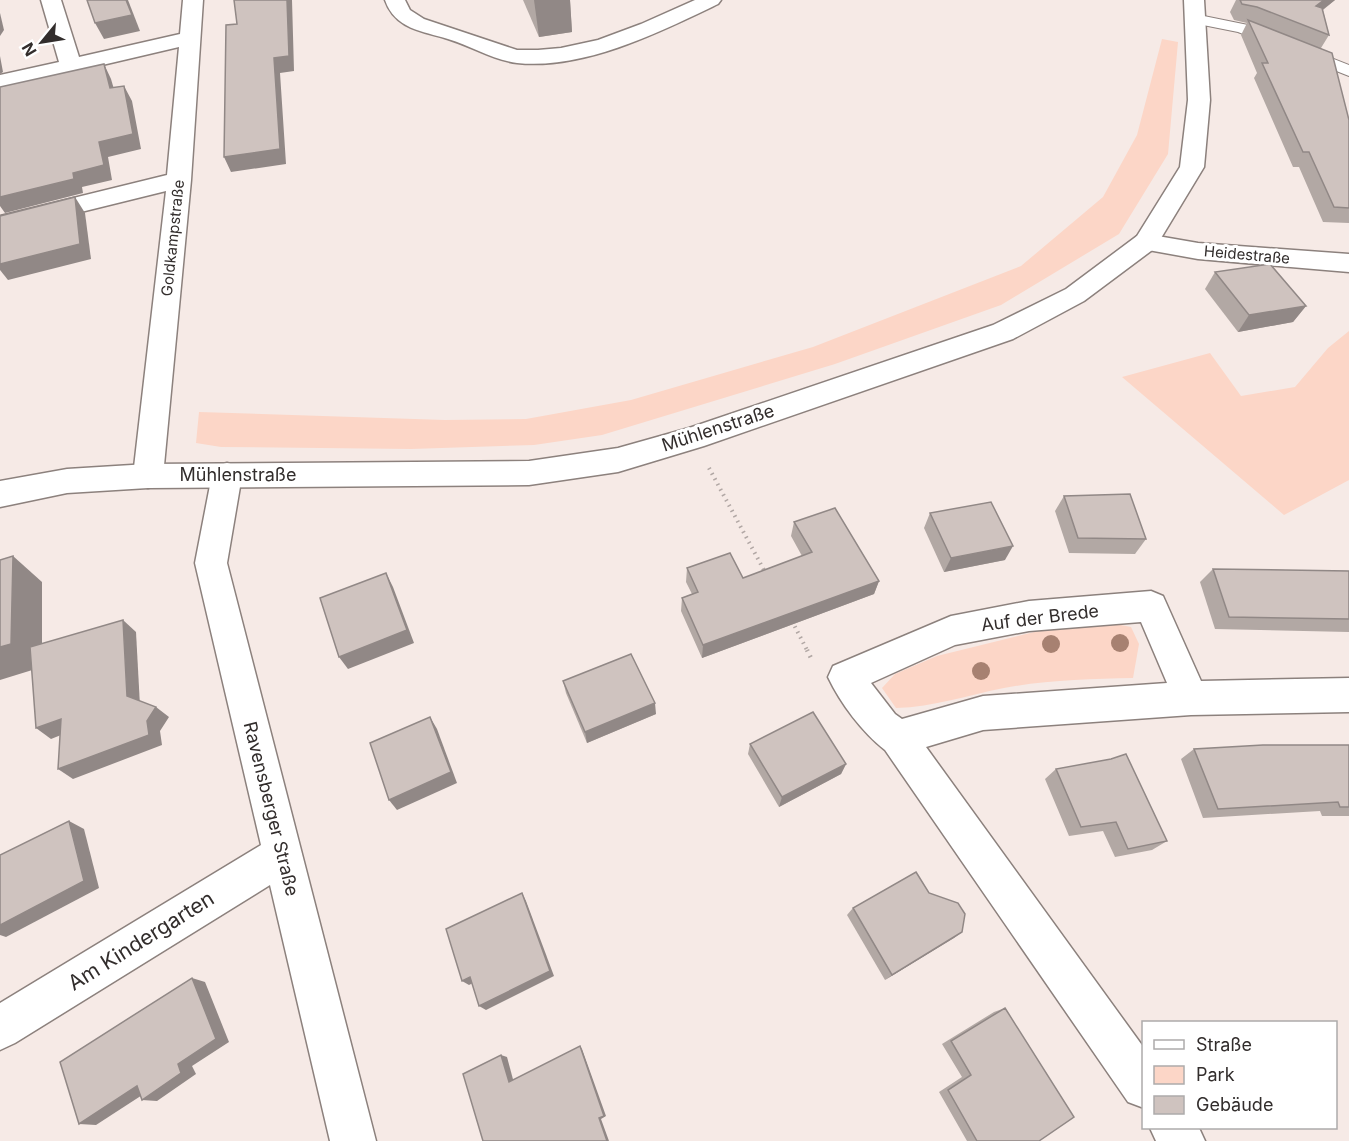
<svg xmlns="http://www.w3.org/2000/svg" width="1349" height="1141" viewBox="0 0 1349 1141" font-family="Inter,sans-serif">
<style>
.green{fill:#fcd6c7}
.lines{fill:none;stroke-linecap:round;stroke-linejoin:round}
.lane-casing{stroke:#8c817d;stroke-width:2}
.street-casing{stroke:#8c817d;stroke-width:3}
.secondary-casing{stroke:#8c817d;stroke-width:3}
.path-far1{stroke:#b1a7a4;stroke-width:4;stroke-dasharray:1.5 4.5;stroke-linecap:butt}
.path{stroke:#b1a7a4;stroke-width:4.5;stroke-dasharray:1.5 5;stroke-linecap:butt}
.lane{fill:#fff;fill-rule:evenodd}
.street{fill:#fff;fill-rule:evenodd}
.secondary{fill:#fff;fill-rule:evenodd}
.tree{fill:#a78171}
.wall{fill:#b2a8a4}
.shaded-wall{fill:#918886}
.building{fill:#cfc3bf;stroke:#918886;stroke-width:1.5}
.labels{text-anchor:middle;stroke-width:6;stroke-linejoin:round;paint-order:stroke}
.far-street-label{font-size:15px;fill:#322d2c;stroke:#fff}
.street-label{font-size:18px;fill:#322d2c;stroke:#fff}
.near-street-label{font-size:21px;fill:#322d2c;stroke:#fff}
</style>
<rect width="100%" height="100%" fill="#f6eae6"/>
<g class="green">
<path d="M1162,39l16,3 -10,112 -49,80 -118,71 -166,59 -233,71 -68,10 -123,4 -190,-2 -25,-4 3,-31 246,8 81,-1 105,-19 182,-53 208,-81 82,-69 34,-62z"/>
<path d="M1349,331v149l-65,35 -162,-138 88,-24 31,43 54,-9 33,-39z"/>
<path d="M1106,622l25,5 8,17 -6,34c-43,1 -87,2 -129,10 -36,7 -70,19 -108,20l-14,-20 13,-14 42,-18 105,-26z"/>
</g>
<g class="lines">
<g class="lane-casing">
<path id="lane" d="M1194,14l54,11 101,40v11l-111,-44 -50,-10 -2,-3z"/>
</g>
<g class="street-casing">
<g id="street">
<path d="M41,0h20l18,57 101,-23 3,-34h20l-12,180 -28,296 -4,9 -11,3 -11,-3 -4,-9 33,-285 -166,41v-16l167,-41 12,-128 -179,42v-14l59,-13z"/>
<path d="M385,0h20l5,10 14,9 93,31h21l23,-2 37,-8 43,-16 54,-24h26l-3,4c-58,28 -134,66 -201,59 -24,-3 -46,-17 -69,-24 -26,-8 -53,-10 -63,-39z"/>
<path d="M1146,234l52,9 151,11v18l-151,-13 -61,-11 -4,-6 4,-6z"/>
<path d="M227,463l11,3 4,9 -15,88 149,578h-46l-60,-256 -255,158 -15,7v-47l261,-158 -66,-282 17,-88 4,-9z"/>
<path d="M1151,591l12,5 38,85 148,-3v34l-158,3 -208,15 -57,17 218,301v60l-16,-6 -243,-352c-23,-18 -44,-46 -57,-73l5,-11 118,-50 78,-15zM1141,622l26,61 -184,13 -81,23 -7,-5 -24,-31 84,-38 74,-14z"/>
<path d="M1150,1128h49l6,13h-49z"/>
</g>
</g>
<g class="secondary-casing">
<path id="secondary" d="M1184,0h20l6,100 -6,67 -49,81 -71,53 -71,38 -309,107 -86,26 -89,13 -381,3 -81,5 -67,14v-26l67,-12 81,-5 381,-3 89,-13 71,-20 304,-103 73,-36 71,-53 43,-69 8,-67z"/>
</g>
<g class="path-far1">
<path d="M709,468l56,104"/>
<path d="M792,621l16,31"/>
</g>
<path class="path" d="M807,650l5,10"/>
<use href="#lane" class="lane"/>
<use href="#street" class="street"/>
<use href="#secondary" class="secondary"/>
</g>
<g class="tree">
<circle cx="1120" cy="643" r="9"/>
<circle cx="1051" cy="644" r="9"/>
<circle cx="981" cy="671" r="9"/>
</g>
<g class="wall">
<path d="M523,0h47l2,32 -33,5z"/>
<path d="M1236,0h99l-12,10 6,25 -8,13 28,72v103l-26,-1 -24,-55h-6l-39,-89 3,-5 -16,-38 6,-12 -13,-3 -4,-8z"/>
<path d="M1215,272l91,34 -13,16 -55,10 -33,-43z"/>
<path d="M1064,496l82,43 -11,15 -66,-1 -14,-42z"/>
<path d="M930,513l75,47 -61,12 -20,-44z"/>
<path d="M794,522l85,59 -5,13 -172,64 -21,-47 1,-13 10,-4 -6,-12 1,-14 56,10 59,-22 -11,-20z"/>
<path d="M1213,569l136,2v61l-134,-3 -15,-47z"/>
<path d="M563,681l93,33 -69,29 -21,-50z"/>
<path d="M750,744l96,20 -5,10 -62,33 -31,-53z"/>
<path d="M1349,745v71h-27l-2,-5 -117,7 -22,-59 13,-10z"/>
<path d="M1056,769l111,72 -15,9 -37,7 -12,-26 -34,5 -24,-57z"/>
<path d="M929,893l33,39 -77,48 -38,-65 6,-7z"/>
<path d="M1005,1008l34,133h-72l-28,-49 23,-15 -20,-33 52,-32z"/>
</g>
<g class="shaded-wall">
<path d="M126,0h2l12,31 -36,8 -9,-16z"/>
<path d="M287,0h5l2,71 -14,2 6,91 -55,8 -7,-15 50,-99z"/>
<path d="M534,0h36l2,32 -33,5z"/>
<path d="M1324,0h11l-28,22 9,-16z"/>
<path d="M0,13l4,17 -4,6z"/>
<path d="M0,56l3,16 -3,2z"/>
<path d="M104,64l7,15 7,24 -8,-15z"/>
<path d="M124,86l8,15 9,48 -33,8 4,23 -30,7 1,6 -78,20 -5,-7v-12l73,-21 26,-31z"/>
<path d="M75,197l10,16 6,46 -83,21 -8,-10v-6z"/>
<path d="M1306,306l-13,16 -55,10 11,-17z"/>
<path d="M1013,546l-8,14 -61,12 7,-14z"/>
<path d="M13,556l29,26v85l-42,13v-33z"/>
<path d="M386,573l7,14 21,56 -66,26 -9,-12z"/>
<path d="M879,581l-5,13 -172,64 1,-13z"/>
<path d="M123,620l13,12 4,74 -13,-10z"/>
<path d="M655,703l1,11 -69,29 -2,-11z"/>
<path d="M156,707l13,10 -9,14 2,14 -89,34 -15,-10 89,-48z"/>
<path d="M430,717l7,12 20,54 -60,27 -8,-10z"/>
<path d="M61,719l15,10 -25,10 -15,-11z"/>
<path d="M846,764l-5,10 -62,33 3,-10z"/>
<path d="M69,821l15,8 15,59 -93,49 -6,-2v-10z"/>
<path d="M522,893l4,8 28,75 -68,34 -7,-4z"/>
<path d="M962,932l-8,6 -69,42 7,-5z"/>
<path d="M470,977l7,4 -8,4 -7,-4z"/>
<path d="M192,978l13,4 24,60 -37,24 4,8 -39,27 -15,-1 36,-36z"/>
<path d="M580,1046l2,3 24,67 -5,3 8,22h-2l-8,-23z"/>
<path d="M501,1055l6,2 7,26 -5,-1z"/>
<path d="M137,1086l16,2 -57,37 -17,-1z"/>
</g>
<g class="building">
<path d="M87,0h39l6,15 -37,8z"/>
<path d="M234,0h53l2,56 -15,2 6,91 -56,8 2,-132 11,-1z"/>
<path d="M1240,0h84l-8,6 6,2 7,27 -72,-28 -15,-3z"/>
<path d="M1248,20l84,33 17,67v88l-15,-1 -25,-55h-6l-41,-89h6z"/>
<path d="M104,64l6,24 14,-2 9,48 -34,8 5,23 -31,8 1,6 -74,18v-110z"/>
<path d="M75,197l5,47 -80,20v-48z"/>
<path d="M1270,264l36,42 -57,9 -34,-43z"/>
<path d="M1130,494l16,45 -68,-1 -14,-42z"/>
<path d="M991,502l22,44 -62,12 -21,-45z"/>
<path d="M835,508l44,73 -176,64 -21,-47 16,-6 -11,-24 43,-15 13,25 69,-26 -18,-30z"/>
<path d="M13,556l-2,88 -11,3v-87z"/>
<path d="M1213,569l136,2v48l-120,-2z"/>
<path d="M386,573l21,57 -68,27 -19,-59z"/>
<path d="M123,620l4,76 29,11 -9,14 2,14 -91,34 3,-50 -25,9 -6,-81z"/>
<path d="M631,654l24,49 -70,29 -22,-51z"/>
<path d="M813,712l33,52 -64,33 -32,-53z"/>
<path d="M430,717l21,55 -62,28 -19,-57z"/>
<path d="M1263,745h86v62h-9l-2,-5 -120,7 -24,-60z"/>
<path d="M1126,754l41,87 -39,8 -12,-27 -35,5 -25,-58 55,-10z"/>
<path d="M69,821l15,60 -84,44v-70z"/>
<path d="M916,872l13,21 29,10 7,11 -3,18 -70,43 -39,-67z"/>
<path d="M522,893l28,78 -71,35 -9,-29 -8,4 -16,-52z"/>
<path d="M192,978l24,61 -38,25 3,9 -39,27 -5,-14 -58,38 -19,-62z"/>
<path d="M1005,1008l69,109 -35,24h-62l-29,-51 23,-15 -20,-34z"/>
<path d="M580,1046l24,70 -5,2 8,23h-124l-20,-67 38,-19 8,27z"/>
</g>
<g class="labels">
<g class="far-street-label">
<text transform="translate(173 238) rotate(-84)" y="5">Goldkampstraße</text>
<text transform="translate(1247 255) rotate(5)" y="5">Heidestraße</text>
</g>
<g class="street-label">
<text transform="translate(718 428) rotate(-18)" y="6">Mühlenstraße</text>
<text x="238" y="481">Mühlenstraße</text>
<text transform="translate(1040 618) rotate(-7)" y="6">Auf der Brede</text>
<text transform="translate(271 809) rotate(76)" y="6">Ravensberger Straße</text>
</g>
<g class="near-street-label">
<text transform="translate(141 941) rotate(-32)" y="7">Am Kindergarten</text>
</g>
</g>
<rect x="1142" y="1021" width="195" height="108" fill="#ffffff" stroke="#adabab" stroke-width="1.5"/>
<rect x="1154" y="1040" width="30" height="9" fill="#ffffff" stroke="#adabab" stroke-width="1.5"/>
<text x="1196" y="1051" font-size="18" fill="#322d2c">Straße</text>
<rect x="1154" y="1066" width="30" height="18" fill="#fcd6c7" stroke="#adabab" stroke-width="1.5"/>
<text x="1196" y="1081" font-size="18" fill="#322d2c">Park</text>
<rect x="1154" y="1096" width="30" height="18" fill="#cfc3bf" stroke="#adabab" stroke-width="1.5"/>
<text x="1196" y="1111" font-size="18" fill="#322d2c">Gebäude</text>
<g transform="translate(42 42) rotate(240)" stroke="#ffffff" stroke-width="4.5" paint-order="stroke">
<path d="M0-4.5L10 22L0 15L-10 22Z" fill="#322d2c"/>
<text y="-9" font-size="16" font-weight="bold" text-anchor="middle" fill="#322d2c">N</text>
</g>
</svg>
